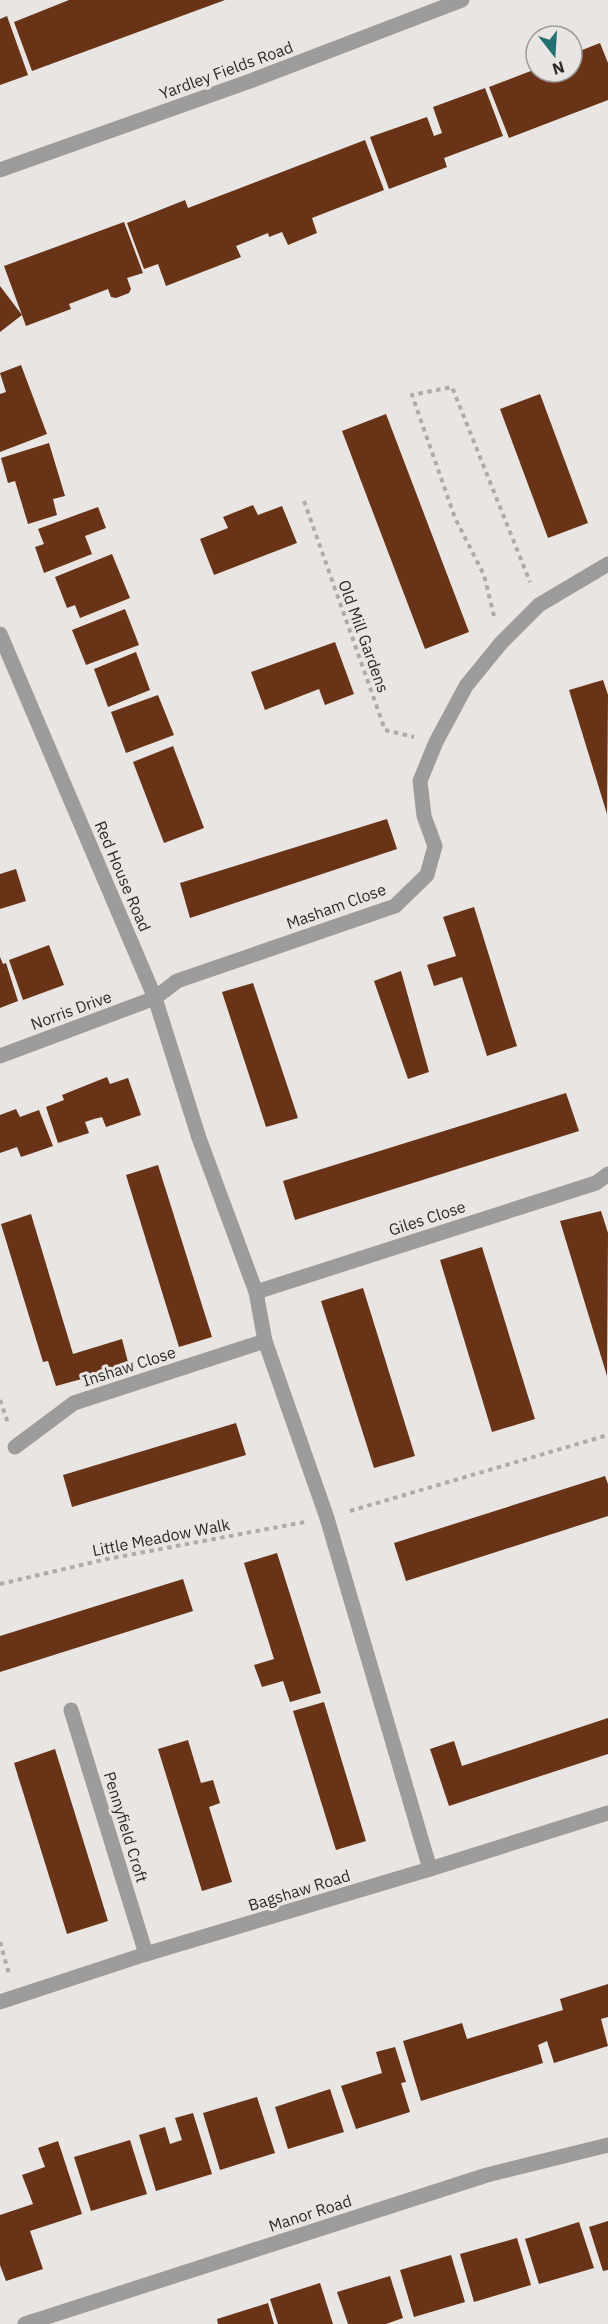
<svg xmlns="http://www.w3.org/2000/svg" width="608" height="2324" viewBox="0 0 608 2324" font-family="'IBM Plex Sans',sans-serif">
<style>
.building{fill:#683317}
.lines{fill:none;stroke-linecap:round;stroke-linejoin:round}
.path{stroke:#aeaba9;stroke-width:4;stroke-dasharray:4.5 4.5;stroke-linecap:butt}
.minor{stroke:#9d9c9b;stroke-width:15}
.labels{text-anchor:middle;stroke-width:6;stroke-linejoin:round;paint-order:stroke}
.street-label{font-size:16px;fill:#2d2b2a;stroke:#e9e5e3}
</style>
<rect width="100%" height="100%" fill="#e9e5e3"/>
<g class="building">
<path d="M69,0h156l-193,71 -18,-49z"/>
<path d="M7,16l21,59 -28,10v-66z"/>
<path d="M600,43l8,20v37l-99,38 -20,-51 47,-18v3h36v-18z"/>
<path d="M485,88l18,48 -59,22 3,9 -58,22 -19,-52 57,-20 7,19 8,-3 -9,-26z"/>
<path d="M365,140l19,50 -72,28 5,15 -29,12 -6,-13 -13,5 -1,-4 -32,13 5,11 -75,29 -8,-22 -14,5 -17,-46 58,-23 3,8z"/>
<path d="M124,222l19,51 -16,5 4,11 -2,4 -13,5 -5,-1 -3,-8 -39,15 2,5 -45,17 -22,-60z"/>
<path d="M0,286l22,29 -22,17z"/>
<path d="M21,365l26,69 -47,18v-58l6,-2 -6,-19z"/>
<path d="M540,394l48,129 -40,15 -48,-129z"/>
<path d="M386,414l83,218 -44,17 -83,-218z"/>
<path d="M49,443l16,53 -12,3 4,16 -29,9 -13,-43 -7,2 -7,-25z"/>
<path d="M253,505l5,10 24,-9 15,37 -83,32 -14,-36 28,-11 -5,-11z"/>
<path d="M98,507l8,21 -21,8 7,18 -48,19 -9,-26 9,-3 -6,-15z"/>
<path d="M112,554l18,44 -50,20 -5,-13 -8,3 -12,-31z"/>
<path d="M125,609l14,36 -53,20 -14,-35z"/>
<path d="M335,642l19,52 -29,11 -6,-16 -54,21 -14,-38z"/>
<path d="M136,652l14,38 -42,17 -14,-38z"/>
<path d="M603,680l5,15 -1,119 -38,-124z"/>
<path d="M158,695l16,40 -48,18 -15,-41z"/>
<path d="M173,746l31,82 -40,15 -31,-81z"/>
<path d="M387,819l10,30 -207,69 -10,-35z"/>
<path d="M16,869l10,32 -26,8v-35z"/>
<path d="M474,907l43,139 -30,10 -25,-79 -28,9 -7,-21 29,-9 -13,-39z"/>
<path d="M49,945l15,40 -41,15 -14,-40z"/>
<path d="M0,957l3,7 3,-1 12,38 -18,7z"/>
<path d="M401,971l28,101 -21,7 -34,-98z"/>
<path d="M253,983l45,135 -32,9 -44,-135z"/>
<path d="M107,1077l3,7 18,-6 13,37 -35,12 -4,-10 -8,2 -9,3 4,11 -31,10 -12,-36 18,-7 -2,-5z"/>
<path d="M566,1093l13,38 -284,89 -12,-39z"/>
<path d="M16,1109l4,8 19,-7 14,36 -32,11 -4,-10 -17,6v-38z"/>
<path d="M158,1165l54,172 -33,10 -53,-172z"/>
<path d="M601,1211l7,22 -1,143 -47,-155z"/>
<path d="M31,1214l42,140 49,-15 7,27 -73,20 -8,-25 -5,1 -42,-138z"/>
<path d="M482,1247l53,172 -43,13 -52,-172z"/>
<path d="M363,1288l52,168 -41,12 -53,-167z"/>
<path d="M236,1423l10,32 -174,52 -9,-32z"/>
<path d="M605,1476l3,8v32l-202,65 -12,-38z"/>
<path d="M277,1553l44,140 -31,9 -7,-21 -21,6 -8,-22 20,-6 -30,-96z"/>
<path d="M183,1579l10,32 -193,61v-36z"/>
<path d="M324,1702l42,139 -30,9 -43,-139z"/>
<path d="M608,1718v36l-159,52 -19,-57 24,-8 8,25z"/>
<path d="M188,1740l13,43 12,-3 7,23 -11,4 23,75 -30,9 -44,-142z"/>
<path d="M55,1749l53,172 -41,13 -53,-171z"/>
<path d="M608,1984v33l-7,2 7,27 -54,17 -7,-22 -9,4 5,18 -122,38 -18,-60 59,-18 5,16 96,-29 -3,-11z"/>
<path d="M395,2047l11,35 -5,1 9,29 -54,17 -15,-43 41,-13 -6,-21z"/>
<path d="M330,2089l14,43 -56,17 -13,-42z"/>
<path d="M257,2097l18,56 -55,17 -17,-57z"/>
<path d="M193,2113l19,61 -56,17 -17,-56 26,-8 5,17 12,-4 -7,-22z"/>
<path d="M130,2140l17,54 -56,17 -17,-54z"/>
<path d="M58,2141l24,73 -52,17 13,38 -37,12 -6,-16v-50l33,-11 -11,-29 23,-8 -7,-19z"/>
<path d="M608,2221v49l-5,1 -14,-44z"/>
<path d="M579,2222l15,46 -55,16 -14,-45z"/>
<path d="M517,2238l14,47 -57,17 -14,-48z"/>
<path d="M451,2255l14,47 -51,15 -14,-47z"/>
<path d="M390,2276l13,42 -17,6h-38l-11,-32z"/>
<path d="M320,2283l13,41h-55l-8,-25z"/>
<path d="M268,2303l6,21h-56l-1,-5z"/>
</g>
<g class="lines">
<g class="path">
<path d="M304,501l81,229 29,7"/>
<path d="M494,616l-10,-41 -29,-57 -43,-123 40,-8 78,195"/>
<path d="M0,1400l8,23"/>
<path d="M350,1511l258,-76"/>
<path d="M0,1584l107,-25 198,-37"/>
<path d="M0,1942l9,32"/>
</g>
<g class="minor">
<path d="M0,170l253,-90 209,-80"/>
<path d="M0,634l155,364 44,140 57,154 9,49 62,177 103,351"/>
<path d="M0,1056l155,-58 22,-17 218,-75 32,-31 8,-29 -11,-30 -4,-35 16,-39 30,-56 35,-43 38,-38 69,-41"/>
<path d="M256,1292l340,-109 12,-9"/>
<path d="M15,1447l59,-44 191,-62"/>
<path d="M71,1710l75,244"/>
<path d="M0,2002l146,-48 284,-85 178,-56"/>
<path d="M25,2324l462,-149 121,-30"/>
</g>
</g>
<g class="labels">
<g class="street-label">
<text transform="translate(226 70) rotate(-20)" y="6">Yardley Fields Road</text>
<text transform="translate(364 636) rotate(70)" y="6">Old Mill Gardens</text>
<text transform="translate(123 876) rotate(67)" y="6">Red House Road</text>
<text transform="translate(336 906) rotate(-20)" y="6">Masham Close</text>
<text transform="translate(71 1010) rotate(-20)" y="6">Norris Drive</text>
<text transform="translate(427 1218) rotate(-18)" y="6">Giles Close</text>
<text transform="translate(129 1366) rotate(-18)" y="6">Inshaw Close</text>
<text transform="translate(161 1537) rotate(-11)" y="6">Little Meadow Walk</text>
<text transform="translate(126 1827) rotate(73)" y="6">Pennyfield Croft</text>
<text transform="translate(299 1890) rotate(-17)" y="6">Bagshaw Road</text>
<text transform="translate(310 2213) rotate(-18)" y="6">Manor Road</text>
</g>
</g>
<g transform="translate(554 54) rotate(163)"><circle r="28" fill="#e9e5e3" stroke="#9e9b99" stroke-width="1.5"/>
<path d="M0-4.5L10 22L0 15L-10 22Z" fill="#257071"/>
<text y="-9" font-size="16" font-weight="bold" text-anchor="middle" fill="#2d2b2a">N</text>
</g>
</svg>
